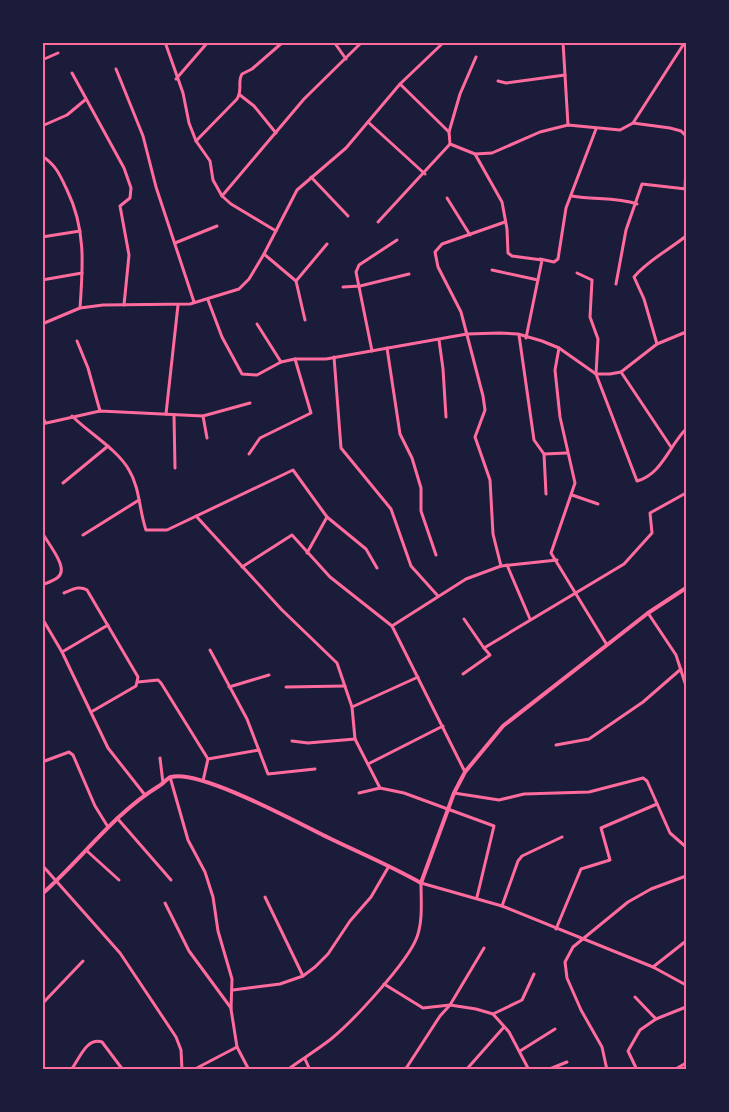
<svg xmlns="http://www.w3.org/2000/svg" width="729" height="1112" viewBox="0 0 729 1112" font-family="Rubik,sans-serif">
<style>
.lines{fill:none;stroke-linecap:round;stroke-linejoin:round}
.minor{stroke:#ff6b9d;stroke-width:3}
.tertiary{stroke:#ff6b9d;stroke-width:4}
.neatline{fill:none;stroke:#ff6b9d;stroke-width:2}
</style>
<rect width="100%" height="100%" fill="#1b1b3a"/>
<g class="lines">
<g class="minor">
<path d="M165,42l18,51 6,30 7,18 14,20 3,19 9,16 9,8 45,27"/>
<path d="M334,42l12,17"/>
<path d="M563,42l5,83"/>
<path d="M476,57l-16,37 -11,38 1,12 25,10 17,-1 48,-21 28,-7 52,5 13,-7 37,5 11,3 5,5"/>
<path d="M42,60l16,-7"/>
<path d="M116,69l27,67 13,51 38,115"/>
<path d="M72,73l52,95 7,20 -1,10 -10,8 9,49 -5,50"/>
<path d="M176,79l32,-37"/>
<path d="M498,81l8,2 59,-8"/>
<path d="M400,84l49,48"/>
<path d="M240,95l14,11 22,27"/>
<path d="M368,122l57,52"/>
<path d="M633,123l52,-81"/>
<path d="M42,126l25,-11 18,-15"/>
<path d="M196,141l41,-42c6,-9 0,-17 5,-25l10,-5 31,-27"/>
<path d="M475,154l27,48 5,27 1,24 4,3 30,4 -16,78"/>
<path d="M42,156c14,9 18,19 25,34 19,39 16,76 13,118"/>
<path d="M311,177l37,39"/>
<path d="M685,188l1,-22"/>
<path d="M222,196l82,-97 58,-57"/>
<path d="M572,196c21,4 44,1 65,8"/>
<path d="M447,198l23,37"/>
<path d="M378,222l72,-78"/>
<path d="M42,237l38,-6"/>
<path d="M175,243l42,-17"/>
<path d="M264,254l32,27 9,39"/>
<path d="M540,259l14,3 4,-3 8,-51 30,-79"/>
<path d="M492,270l46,10"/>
<path d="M577,273l15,7 -2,37 8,22 -2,35 41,107c25,-7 32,-35 49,-52"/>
<path d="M42,280l40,-7"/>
<path d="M296,281l31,-37"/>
<path d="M616,284l10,-54 16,-46 44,5"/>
<path d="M343,287l17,-1 49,-12"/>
<path d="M208,300l14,37 20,37 15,1 24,-13 14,-3h31l141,-25 32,-1 19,1 24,7 17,7 37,26h14l11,-2 36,-28 29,-12"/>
<path d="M42,324l38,-16 23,-3 87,-1 49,-15 10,-10 15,-25 33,-64 49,-42 54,-64 44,-42"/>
<path d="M257,324l24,38"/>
<path d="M519,335l15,105 10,14 23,-1"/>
<path d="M439,340l4,29 3,48"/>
<path d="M77,341l11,27 12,43"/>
<path d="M657,344l-13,-45 -10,-22c14,-17 35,-27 52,-41"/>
<path d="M387,348l13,86 12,24 9,30v23l15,44"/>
<path d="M559,348l-4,22 5,47 15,66 -24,70 56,92"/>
<path d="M372,351l-16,-79 3,-7 38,-25"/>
<path d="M334,357l7,91 50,61 20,57 27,30"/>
<path d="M621,372l50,75"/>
<path d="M166,414l12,-109"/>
<path d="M174,415l1,53"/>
<path d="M42,416l3,6"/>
<path d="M72,416c17,17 46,34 57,54 11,18 10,40 17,60h21l126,-60 34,47 39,32 11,19"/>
<path d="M203,416l4,22"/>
<path d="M42,424l58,-13 103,5 47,-13"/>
<path d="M249,454l11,-16 51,-25 -16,-54"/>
<path d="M544,454l2,40"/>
<path d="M63,483l45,-37"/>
<path d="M572,495l26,9"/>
<path d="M196,516l86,94 55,53 15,44 3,32 25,49"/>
<path d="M42,532c5,11 29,37 15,46 -4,3 -10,5 -15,7"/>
<path d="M83,535l56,-35"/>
<path d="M307,553l20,-36"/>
<path d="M507,565l23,54"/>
<path d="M501,566l-8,-32 -3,-54 -15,-43 10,-27 -2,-14 -22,-84 -23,-45 -3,-15 7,-8 63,-22"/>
<path d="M242,567l50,-32 38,42 62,49 73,146"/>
<path d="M64,593c8,-3 15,-8 23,-3l51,87 -2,9 -45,26"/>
<path d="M648,613l28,42 10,31"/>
<path d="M42,618l20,34 46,96 37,47"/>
<path d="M464,619l20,29"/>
<path d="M392,626l74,-47 35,-13 56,-6"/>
<path d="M210,650l37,69 21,55 47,-5"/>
<path d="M62,652l46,-27"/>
<path d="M463,674l27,-19 -6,-7 140,-84 28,-31 -2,-20 36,-20"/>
<path d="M138,682l20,-2 3,3 47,76"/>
<path d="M229,687l40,-12"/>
<path d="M286,687l59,-1"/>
<path d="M352,707l66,-30"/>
<path d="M292,741l16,2 47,-4"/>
<path d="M556,745l33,-6 54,-37 38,-33"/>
<path d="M160,758l3,25"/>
<path d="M42,762l27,-10 4,3 22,51 13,21"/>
<path d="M368,764l75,-38"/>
<path d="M170,777l18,63 17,32 8,25 5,34 14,48 -1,30 6,38 12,23"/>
<path d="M203,781l5,-22 51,-9"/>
<path d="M359,793l21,-5 24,5 90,33 -17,71"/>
<path d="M454,793l45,7 25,-6 65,-2 54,-14 4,3 23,52 16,14"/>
<path d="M117,818l54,62"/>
<path d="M87,851l32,29"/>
<path d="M42,865l78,88 56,84 5,13 1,20"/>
<path d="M265,897l38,79"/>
<path d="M165,903l24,48 42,57"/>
<path d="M502,906l16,-45 4,-5 40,-19"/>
<path d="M556,929l25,-60 29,-9 -9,-32 56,-24"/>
<path d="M653,967l33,-26"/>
<path d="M384,984l39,24 27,-3 26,4 17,5 16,18 20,38"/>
<path d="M233,990l47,-6 23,-8 12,-9 13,-13 22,-33 21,-24 18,-31"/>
<path d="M635,997l21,22 30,-12"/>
<path d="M42,1004l41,-43"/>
<path d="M493,1014l29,-14 12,-26"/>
<path d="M520,1051l35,-22"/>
<path d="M305,1059l5,11"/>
<path d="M71,1070c8,-10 15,-33 31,-28l21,28"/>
<path d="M193,1070l44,-23"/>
<path d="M287,1070c15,-11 30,-20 44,-31 22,-18 77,-77 86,-102 6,-17 4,-36 4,-54l81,23 151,61 33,18"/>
<path d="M405,1070l35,-54 10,-11 34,-57"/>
<path d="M466,1070l38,-43"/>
<path d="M547,1070l20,-8"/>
<path d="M607,1070l-5,-23 -21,-37 -14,-32 -2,-16 8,-15 55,-45 23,-13 35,-13"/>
<path d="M637,1070l-9,-19 12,-21 16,-11"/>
<path d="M674,1070l12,-7"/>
</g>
<path class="tertiary" d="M42,894c40,-35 71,-80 117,-108 4,-2 8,-8 12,-9 29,-8 129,47 158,61 31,15 62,28 92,45l33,-90 11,-21 38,-46 145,-113 38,-25"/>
</g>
<rect width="729" height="1112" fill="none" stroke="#1b1b3a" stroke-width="88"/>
<rect x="44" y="44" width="641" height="1024" class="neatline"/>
</svg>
